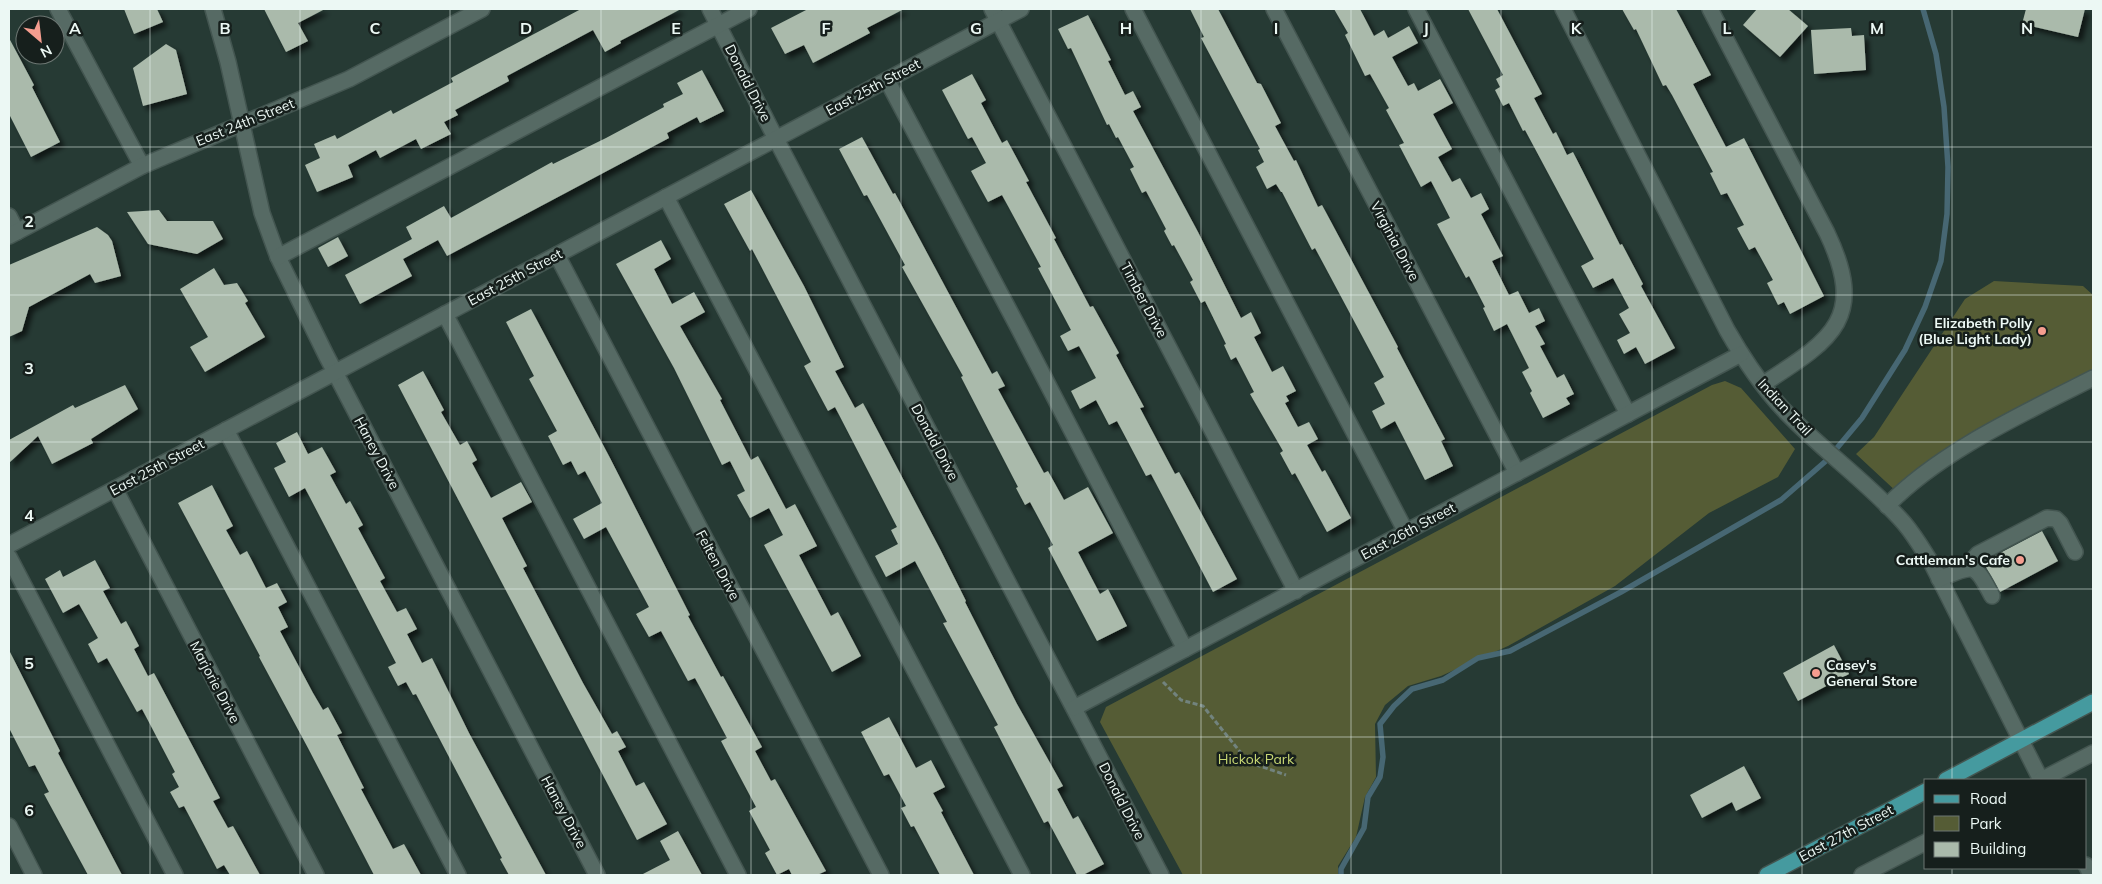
<svg xmlns="http://www.w3.org/2000/svg" width="2102" height="884" viewBox="0 0 2102 884" font-family="Mulish,sans-serif">
<style>
.green{fill:#555c35}
.lines{fill:none;stroke-linecap:round;stroke-linejoin:round}
.stream{stroke:#476773;stroke-width:5.5}
.building{fill:#aabaab;filter:url(#shadow)}
.minor-casing{stroke:#435550;stroke-width:18}
.major-casing{stroke:#435550;stroke-width:18}
.path{stroke:#72837e;stroke-width:3;stroke-dasharray:5 2.5;stroke-linecap:butt}
.minor{stroke:#566a64;stroke-width:15}
.major{stroke:#459a9f;stroke-width:15}
.grid{fill:none;stroke:#ecf8f4;stroke-width:1;stroke-opacity:0.55}
.poi-dot{fill:#f59d8f;stroke:#161f1c;stroke-width:2}
.labels{text-anchor:middle;stroke-width:5;stroke-linejoin:round;paint-order:stroke}
.street-label{font-size:14px;fill:#ecf8f4;stroke:#161f1c}
.poi-label{font-size:14px;font-weight:bold;fill:#ecf8f4;stroke:#161f1c;text-anchor:end}
.park-label{font-size:14px;fill:#c7d774;stroke:#161f1c}
.grid-label{font-size:16px;text-anchor:middle;font-weight:bold;fill:#ecf8f4;stroke:#161f1c;stroke-width:5;stroke-linejoin:round;paint-order:stroke}
</style>
<defs>
<filter id="shadow"><feDropShadow dx="4.5" dy="4.5" stdDeviation="2.5" flood-color="#0009"/></filter>
</defs>
<rect width="100%" height="100%" fill="#263a34"/>
<g class="green">
<path d="M1994,281l89,5 10,9v83l-194,116 -43,-40 18,-17 91,-138z"/>
<path d="M1725,381l16,7 54,61 -17,28 -69,36 -94,73 -107,60 -67,30 -33,10 -23,19 -10,19 1,53 -11,20 -9,40 -18,29v9h-155l-83,-153 6,-15 606,-322z"/>
</g>
<g class="lines">
<path class="stream" d="M1341,875v-6l23,-41 4,-31 12,-20 3,-20 -3,-33 14,-18 18,-17 31,-9 35,-22 32,-7 111,-59 160,-92 46,-40 35,-42 43,-68 20,-43 16,-46 6,-47 1,-47 -4,-60 -8,-53 -13,-45"/>
</g>
<g class="building">
<path d="M124,9h33l6,13 -29,12z"/>
<path d="M264,9h61l-27,14 10,18 -22,11z"/>
<path d="M581,9h100l-61,32 1,2 -16,9 -12,-22 -86,46 2,5 -54,29 3,5 -14,7 7,12 -30,15 -5,-10 -36,19 -4,-8 -28,15 5,12 -36,15 -12,-27 15,-7 -6,-14 21,-9 2,4 54,-29 2,4 60,-32 -2,-4z"/>
<path d="M808,9h96l-37,19 3,5 -57,30 -9,-18 -19,9 -14,-26z"/>
<path d="M1190,9h28l39,74 4,1 20,39 -6,3 19,35 2,-1 22,47 4,-2 76,142 -1,1 48,91 -4,2 12,25 -28,14 -30,-59 -14,8 -9,-18 13,-7 -11,-21 10,-6 -69,-129 -3,2 -30,-58h-1l-5,-8 -9,5 -11,-22 8,-5 -6,-12 2,-1 -59,-111 3,-1z"/>
<path d="M1334,9h26l14,27 10,-6 4,8 21,-12 9,17 -26,14 16,29 6,-3 4,8 22,-12 13,24 -20,11 19,35 -14,8 14,25 8,-4 11,20 10,-5 8,16 -8,5 22,42 -11,5 17,34 9,-4 11,22 10,-5 6,13 -10,5 10,18 -5,2 17,32 7,-4 10,20 -8,4 4,6 -27,14 -13,-25 2,-2 -10,-19 7,-4 -22,-44 -13,7 -11,-23 2,-1 -16,-31 -3,2 -29,-54 13,-6 -19,-37 -10,6 -22,-42 5,-2 -18,-33 3,-2 -19,-34 -5,2 -20,-41 3,-2z"/>
<path d="M1468,9h29l45,85 -8,4 19,36 3,-2 11,23 6,-3 47,93 2,-1 21,40 -2,2 34,62 -30,16 -9,-17 -12,7 -7,-14 13,-7 -11,-19 10,-6 -16,-30 -20,10 -12,-22 13,-7 -69,-129 -2,1 -14,-28 -6,3 -8,-16 5,-3 -4,-8 7,-4z"/>
<path d="M1622,9h54l35,66 -18,9 33,63 18,-9 80,158 -34,18 -6,-12 -6,3 -11,-22 6,-3 -18,-33 -6,3 -12,-22 7,-3 -17,-32 -6,2 -11,-22 3,-1 -41,-77 -6,-10 -3,1 -27,-57 -2,1z"/>
<path d="M1757,9h31l20,17 -28,31 -37,-32z"/>
<path d="M2026,9h59l-7,28 -56,-13z"/>
<path d="M1088,15l23,45 -3,1 17,34 8,-4 8,16 -8,4 65,121 43,86 10,-6 10,21 -7,4 18,35 11,-6 13,25 -10,5 3,5 -4,2 13,24 11,-5 9,17 -11,6 15,27 3,-2 26,48 -24,14 -32,-59 -3,2 -12,-22 3,-2 -33,-57 4,-2 -18,-35 -5,3 -7,-15 2,-1 -21,-43 -4,2 -11,-21 3,-2 -19,-35 -2,1 -8,-15 2,-2 -20,-38 -4,2 -12,-24 4,-2 -16,-30 -2,1 -7,-14 -2,1 -36,-77 -3,1 -10,-20z"/>
<path d="M1851,28l1,8 12,-1 2,35 -52,4 -3,-44z"/>
<path d="M9,38l25,47 -2,2 28,55 -29,15 -22,-43z"/>
<path d="M166,44l10,6 11,44 -44,12 -10,-38z"/>
<path d="M702,70l22,41 -24,12 -3,-6 -30,16 2,5 -222,118 -9,-16 -35,19 9,17 -52,28 -15,-29 67,-36 -6,-12 38,-21 7,12 101,-56 1,2 53,-26 58,-31 -1,-3 20,-10 -6,-11z"/>
<path d="M972,74l14,26 -5,3 21,40 5,-3 22,41 -3,1 30,56 -2,1 36,68 3,-1 26,47 -3,2 28,52 -4,1 35,66 4,-2 58,107 -24,13 -62,-118 -5,2 -29,-55 -8,4 -13,-25 -16,9 -9,-18 25,-13 -17,-32 -11,5 -8,-15 11,-6 -33,-62 3,-1 -39,-72 -14,7 -17,-31 15,-8 -14,-26 -4,2 -26,-49z"/>
<path d="M862,137l31,57 2,-1 97,181 5,-3 8,15 -7,3 46,84 4,-2 16,29 24,-13 25,46 -35,19 22,42 8,-5 19,37 -30,15 -49,-93 5,-3 -23,-43 -5,3 -9,-17 2,-1 -57,-110 2,-1 -61,-109 3,-2 -38,-70 -3,1 -25,-47z"/>
<path d="M751,190l53,96 40,81 -9,4 20,37 8,-5 77,146 26,52 -1,1 52,102 46,82 -6,3 16,30 5,-3 26,48 -21,11h-6l-29,-54 -4,2 -50,-96 4,-2 -55,-102 4,-1 -32,-61 -29,16 -11,-21 23,-12 -7,-14 6,-3 -62,-120 -7,4 -24,-45 7,-4 -59,-113 -2,2 -26,-47z"/>
<path d="M159,210l8,11h46l10,18 -26,15 -49,-10 -21,-32z"/>
<path d="M97,227l11,8 4,6 9,35 -26,7 -5,-9 -61,33 -7,24 -13,6v-72z"/>
<path d="M338,237l10,19 -20,11 -10,-19z"/>
<path d="M661,240l10,19 -17,10 18,35 22,-12 11,20 -25,14 42,73 -2,1 31,60 7,-4 28,53 9,-5 22,42 -18,9 32,61 7,-4 23,44 -29,16 -68,-127 19,-10 -14,-27 -19,10 -13,-23 8,-4 -15,-30 -8,4 -48,-97 -58,-104z"/>
<path d="M214,268l10,17 13,-2 11,18 -3,2 20,34 -60,35 -15,-25 18,-10 -28,-48z"/>
<path d="M531,309l79,149 80,157 -2,1 33,61 2,-1 39,71 -7,4 16,30 4,-2 51,92 -9,4h-25l-3,-6 -12,6 -12,-22 5,-3 -21,-39 7,-4 -35,-66 6,-3 -32,-60 -7,3 -27,-50 -12,6 -13,-23 13,-7 -43,-80 -22,12 -11,-20 29,-16 -17,-32 -7,4 -7,-14 -8,4 -15,-29 9,-5 -28,-52 5,-3 -28,-54z"/>
<path d="M423,371l21,39 -3,2 19,33 7,-4 10,19 -5,3 19,35 30,-16 11,20 -30,16 25,48 -4,2 60,115 29,51 5,-3 9,16 -8,4 18,35 8,-4 23,42 -30,16 -239,-455z"/>
<path d="M125,385l13,24 -47,30 2,4 -41,21 -14,-28 -29,27v-23l64,-35 2,3z"/>
<path d="M297,432l11,22 14,-7 14,25 -6,3 16,29 4,-3 13,24 -5,3 27,50 -5,3 17,31 9,-4 11,21 -10,5 15,29 10,-5 37,75 77,142h-37l-9,-16 2,-1 -86,-164 -3,1 -7,-13 -8,4 -10,-19 8,-4 -91,-175 -16,9 -15,-29 12,-6 -10,-19z"/>
<path d="M212,485l21,41 -7,4 14,25 7,-4 19,37 11,-5 10,19 -9,5 10,20 -8,4 33,62 10,17 5,-3 14,26 -5,2 27,53 -3,1 32,60 11,-5 17,31h-47l-66,-127 -49,-91 1,-1 -82,-153z"/>
<path d="M2042,531l16,30 -58,31 -17,-30z"/>
<path d="M95,560l15,28 -7,3 18,33 5,-3 13,25 -5,3 14,27 6,-3 66,125 -7,3 15,27 5,-2 27,49h-30l-6,-10 -7,4 -33,-63 -5,2 -9,-16 9,-5 -7,-13 3,-2 -33,-63 -5,3 -30,-54 -9,5 -10,-19 10,-6 -19,-34 -16,9 -18,-34 15,-9 3,7z"/>
<path d="M1834,645l15,29 -51,27 -15,-28z"/>
<path d="M9,650l51,101 -2,2 64,122h-34l-44,-81 5,-2 -14,-27 -6,2 -20,-39z"/>
<path d="M889,717l27,51 15,-8 14,27 -12,6 10,18 -2,1 33,63h-34l-26,-49 -3,1 -10,-19 5,-2 -17,-32 -5,2 -23,-44z"/>
<path d="M1744,766l17,32 -25,13 -4,-9 -30,16 -12,-23z"/>
<path d="M678,831l24,44h-61l29,-15 -10,-19z"/>
</g>
<g class="lines">
<g class="minor-casing">
<g id="minor">
<path d="M58,9l84,157"/>
<path d="M213,9l15,53 34,151 16,44 48,98 271,520"/>
<path d="M710,9l66,130 385,736"/>
<path d="M992,9l304,582"/>
<path d="M1133,9l273,523"/>
<path d="M1274,9l243,464"/>
<path d="M1416,9l212,405"/>
<path d="M1563,9l164,321c16,28 33,54 55,78 38,41 85,73 122,115 11,13 19,27 28,41l109,216"/>
<path d="M1710,9l117,224c41,86 4,107 -64,151"/>
<path d="M887,80l131,247 167,322"/>
<path d="M666,197l356,678"/>
<path d="M9,216l8,16"/>
<path d="M9,236l133,-70 207,-87 133,-70"/>
<path d="M557,255l324,620"/>
<path d="M278,257l471,-248"/>
<path d="M445,314l293,561"/>
<path d="M226,430l232,445"/>
<path d="M115,489l201,386"/>
<path d="M1887,506c53,-55 138,-93 206,-128"/>
<path d="M9,545l1012,-536"/>
<path d="M9,557l166,318"/>
<path d="M1965,569l13,-15 69,-36 9,1 4,4 15,29"/>
<path d="M1939,579c35,-14 35,-18 53,17"/>
<path d="M1074,708l667,-354"/>
<path d="M2041,780l52,-27"/>
<path d="M9,826l25,49"/>
<path d="M2086,865l5,10"/>
<path d="M1862,875l64,-33"/>
</g>
</g>
<g class="major-casing">
<g id="major">
<path d="M1946,780l147,-78"/>
<path d="M1767,875l159,-84"/>
</g>
</g>
<path class="path" d="M1163,682l18,18 22,6 38,47 16,12 29,10"/>
<use href="#minor" class="minor"/>
<use href="#major" class="major"/>
</g>
<path class="grid" d="M150,9v866M300,9v866M450,9v866M601,9v866M751,9v866M901,9v866M1051,9v866M1201,9v866M1351,9v866M1501,9v866M1652,9v866M1802,9v866M1952,9v771M9,147h2084M9,295h2084M9,442h2084M9,589h2084M9,737h2084M1952,868v7"/>
<g class="poi-dot">
<circle cx="2042" cy="331" r="5"/>
<circle cx="2020" cy="560" r="5"/>
<circle cx="1816" cy="673" r="5"/>
</g>
<g class="labels">
<g class="street-label">
<text transform="translate(748 83) rotate(63)" y="5">Donald Drive</text>
<text transform="translate(873 87) rotate(-28)" y="5">East 25th Street</text>
<text transform="translate(245 122) rotate(-22)" y="5">East 24th Street</text>
<text transform="translate(1395 241) rotate(62)" y="5">Virginia Drive</text>
<text transform="translate(515 277) rotate(-28)" y="5">East 25th Street</text>
<text transform="translate(1144 300) rotate(62)" y="5">Timber Drive</text>
<text transform="translate(1785 407) rotate(47)" y="5">Indian Trail</text>
<text transform="translate(935 442) rotate(62)" y="5">Donald Drive</text>
<text transform="translate(377 453) rotate(62)" y="5">Haney Drive</text>
<text transform="translate(157 467) rotate(-28)" y="5">East 25th Street</text>
<text transform="translate(1408 531) rotate(-28)" y="5">East 26th Street</text>
<text transform="translate(718 565) rotate(62)" y="5">Felten Drive</text>
<text transform="translate(215 682) rotate(62)" y="5">Marjorie Drive</text>
<text transform="translate(1122 801) rotate(63)" y="5">Donald Drive</text>
<text transform="translate(564 812) rotate(62)" y="5">Haney Drive</text>
<text transform="translate(1846 833) rotate(-28)" y="5">East 27th Street</text>
</g>
<g class="poi-label">
<text x="2032" y="328">Elizabeth Polly<tspan x="2032" dy="16">(Blue Light Lady)</tspan></text>
<text x="2010" y="565">Cattleman's Cafe</text>
<text x="1826" y="670" text-anchor="start">Casey's<tspan x="1826" dy="16">General Store</tspan></text>
</g>
<g class="park-label">
<text x="1256" y="764">Hickok Park</text>
</g>
</g>
<g class="grid-label">
<text x="75" y="34">A</text>
<text x="225" y="34">B</text>
<text x="375" y="34">C</text>
<text x="526" y="34">D</text>
<text x="676" y="34">E</text>
<text x="826" y="34">F</text>
<text x="976" y="34">G</text>
<text x="1126" y="34">H</text>
<text x="1276" y="34">I</text>
<text x="1426" y="34">J</text>
<text x="1576" y="34">K</text>
<text x="1727" y="34">L</text>
<text x="1877" y="34">M</text>
<text x="2027" y="34">N</text>
<text x="29" y="227">2</text>
<text x="29" y="374">3</text>
<text x="29" y="521">4</text>
<text x="29" y="669">5</text>
<text x="29" y="816">6</text>
</g>
<rect width="2102" height="884" fill="none" stroke="#ecf8f4" stroke-width="20"/>
<rect x="1924" y="779" width="162" height="90" fill="#161f1c" stroke="#6c7672"/>
<rect x="1934" y="795" width="25" height="8" fill="#459a9f" stroke="#6c7672"/>
<text x="1970" y="804" font-size="15" fill="#ecf8f4">Road</text>
<rect x="1934" y="816" width="25" height="15" fill="#555c35" stroke="#6c7672"/>
<text x="1970" y="829" font-size="15" fill="#ecf8f4">Park</text>
<rect x="1934" y="842" width="25" height="15" fill="#aabaab" stroke="#6c7672"/>
<text x="1970" y="854" font-size="15" fill="#ecf8f4">Building</text>
<g transform="translate(40 40) rotate(152)"><circle r="24" fill="#161f1c" stroke="#6c7672"/>
<path d="M0-4L9 19L0 12L-9 19Z" fill="#f59d8f"/>
<text y="-8" font-size="14" font-weight="bold" text-anchor="middle" fill="#ecf8f4">N</text>
</g>
</svg>
